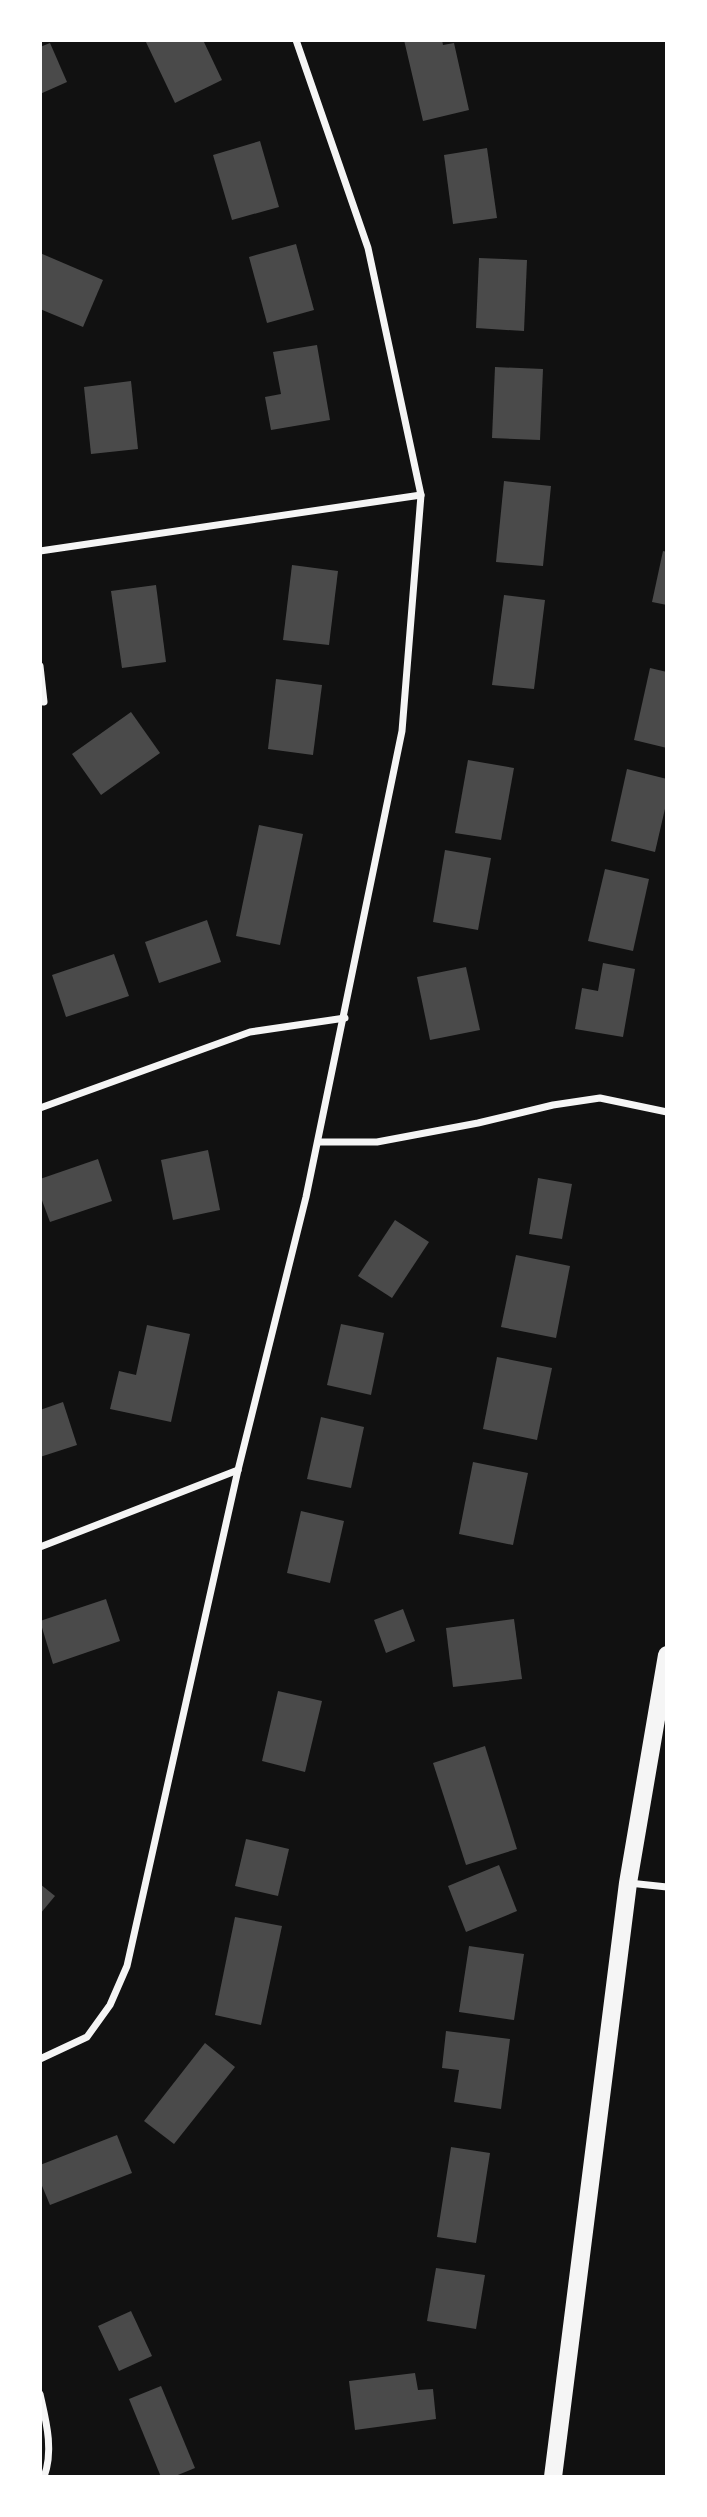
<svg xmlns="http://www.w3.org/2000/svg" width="707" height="2517" viewBox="0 0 707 2517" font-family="Jost,sans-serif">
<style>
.building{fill:#4a4a4a}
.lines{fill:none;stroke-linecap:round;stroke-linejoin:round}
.minor{stroke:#f5f5f5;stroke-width:7}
.primary{stroke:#f5f5f5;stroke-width:18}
</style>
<rect width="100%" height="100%" fill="#111"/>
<g class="building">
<path d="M145,40h58l19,40 -47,23z"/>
<path d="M404,40h38l1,5 11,-2 15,67 -46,11z"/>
<path d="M50,43l17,39 -27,12v-47z"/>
<path d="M260,141l19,66 -47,13 -19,-65z"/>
<path d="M487,148l10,70 -44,6 -9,-69z"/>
<path d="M296,244l18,66 -47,13 -18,-66z"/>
<path d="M40,253l63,27 -20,47 -43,-18z"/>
<path d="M479,258l48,2 -3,71 -48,-3z"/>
<path d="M317,345l13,75 -59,10 -6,-33 16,-3 -8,-42z"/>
<path d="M495,367l48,2 -3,71 -48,-2z"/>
<path d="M131,381l7,68 -47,5 -7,-67z"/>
<path d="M504,481l47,5 -8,80 -47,-4z"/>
<path d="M663,551l4,1v53l-15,-3z"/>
<path d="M292,565l46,6 -9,74 -46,-5z"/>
<path d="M156,585l10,77 -44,6 -11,-77z"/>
<path d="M504,595l41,5 -11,89 -42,-4z"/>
<path d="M650,668l17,4v76l-33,-8z"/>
<path d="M276,679l46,6 -9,70 -45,-6z"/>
<path d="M131,712l29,41 -59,42 -29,-41z"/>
<path d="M468,760l46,8 -13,72 -46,-7z"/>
<path d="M627,769l40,10v21l-12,52 -44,-11z"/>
<path d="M259,825l44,9 -23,111 -44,-9z"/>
<path d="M445,850l46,8 -13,72 -45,-8z"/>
<path d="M605,869l44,10 -16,72 -45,-10z"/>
<path d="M207,920l14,42 -62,21 -14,-41z"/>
<path d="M114,954l15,42 -63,21 -14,-42z"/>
<path d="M603,963l32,6 -12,68 -48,-8 7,-41 16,3z"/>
<path d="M466,967l14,63 -50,10 -13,-63z"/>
<path d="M208,1150l12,60 -47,10 -12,-60z"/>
<path d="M98,1159l14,42 -62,21 -10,-27v-16z"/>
<path d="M538,1178l34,6 -10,55 -33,-5z"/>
<path d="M395,1220l34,22 -37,56 -34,-22z"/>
<path d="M516,1255l54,11 -14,72 -55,-11z"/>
<path d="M341,1324l43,9 -13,62 -44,-10z"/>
<path d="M147,1325l43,9 -19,88 -61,-13 9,-38 17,4z"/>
<path d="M497,1357l55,11 -15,72 -54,-11z"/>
<path d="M63,1402l14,43 -37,12v-47z"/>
<path d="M321,1417l43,10 -13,61 -44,-9z"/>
<path d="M473,1462l55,11 -15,72 -54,-11z"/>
<path d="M301,1511l43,10 -14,62 -43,-10z"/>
<path d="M106,1599l14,42 -67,23 -13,-43z"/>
<path d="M403,1609l12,32 -29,12 -12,-33z"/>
<path d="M514,1619l8,60 -69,8 -7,-59z"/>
<path d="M278,1691l44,10 -17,71 -43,-11z"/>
<path d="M485,1746l32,103 -51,16 -33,-102z"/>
<path d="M246,1839l43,10 -11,47 -43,-10z"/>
<path d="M499,1865l18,46 -51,21 -18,-46z"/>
<path d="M40,1884l15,12 -15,18z"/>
<path d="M235,1917l47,9 -21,99 -46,-10z"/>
<path d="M469,1946l55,8 -10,66 -55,-8z"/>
<path d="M446,2031l64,8 -9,70 -47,-7 5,-32 -17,-2z"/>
<path d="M205,2043l30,24 -61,77 -30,-23z"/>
<path d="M117,2135l15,38 -82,32 -10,-24v-16z"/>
<path d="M451,2147l39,6 -14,90 -39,-6z"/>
<path d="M436,2268l49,7 -9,54 -49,-8z"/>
<path d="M131,2311l21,45 -33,15 -21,-45z"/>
<path d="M415,2373l3,17 15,-1 3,30 -81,11 -6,-49z"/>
<path d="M161,2386l34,82 -22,9h-12l-32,-78z"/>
</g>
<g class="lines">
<g class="minor">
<path d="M40,551l381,-56"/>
<path d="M40,666l4,36"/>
<path d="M40,1108l210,-76 95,-14"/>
<path d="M318,1142h59l101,-19 75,-18 47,-7 67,14"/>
<path d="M40,1547l198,-77"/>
<path d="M629,1883l38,4"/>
<path d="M40,2059l47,-22 23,-32 17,-39 111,-496 68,-273 96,-466 19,-236 -53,-247 -72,-208"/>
<path d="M40,2394c6,27 14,56 4,83"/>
</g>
<path class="primary" d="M553,2477l75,-594 39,-228"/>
</g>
<rect width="707" height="2517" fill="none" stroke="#ffffff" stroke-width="84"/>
</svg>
